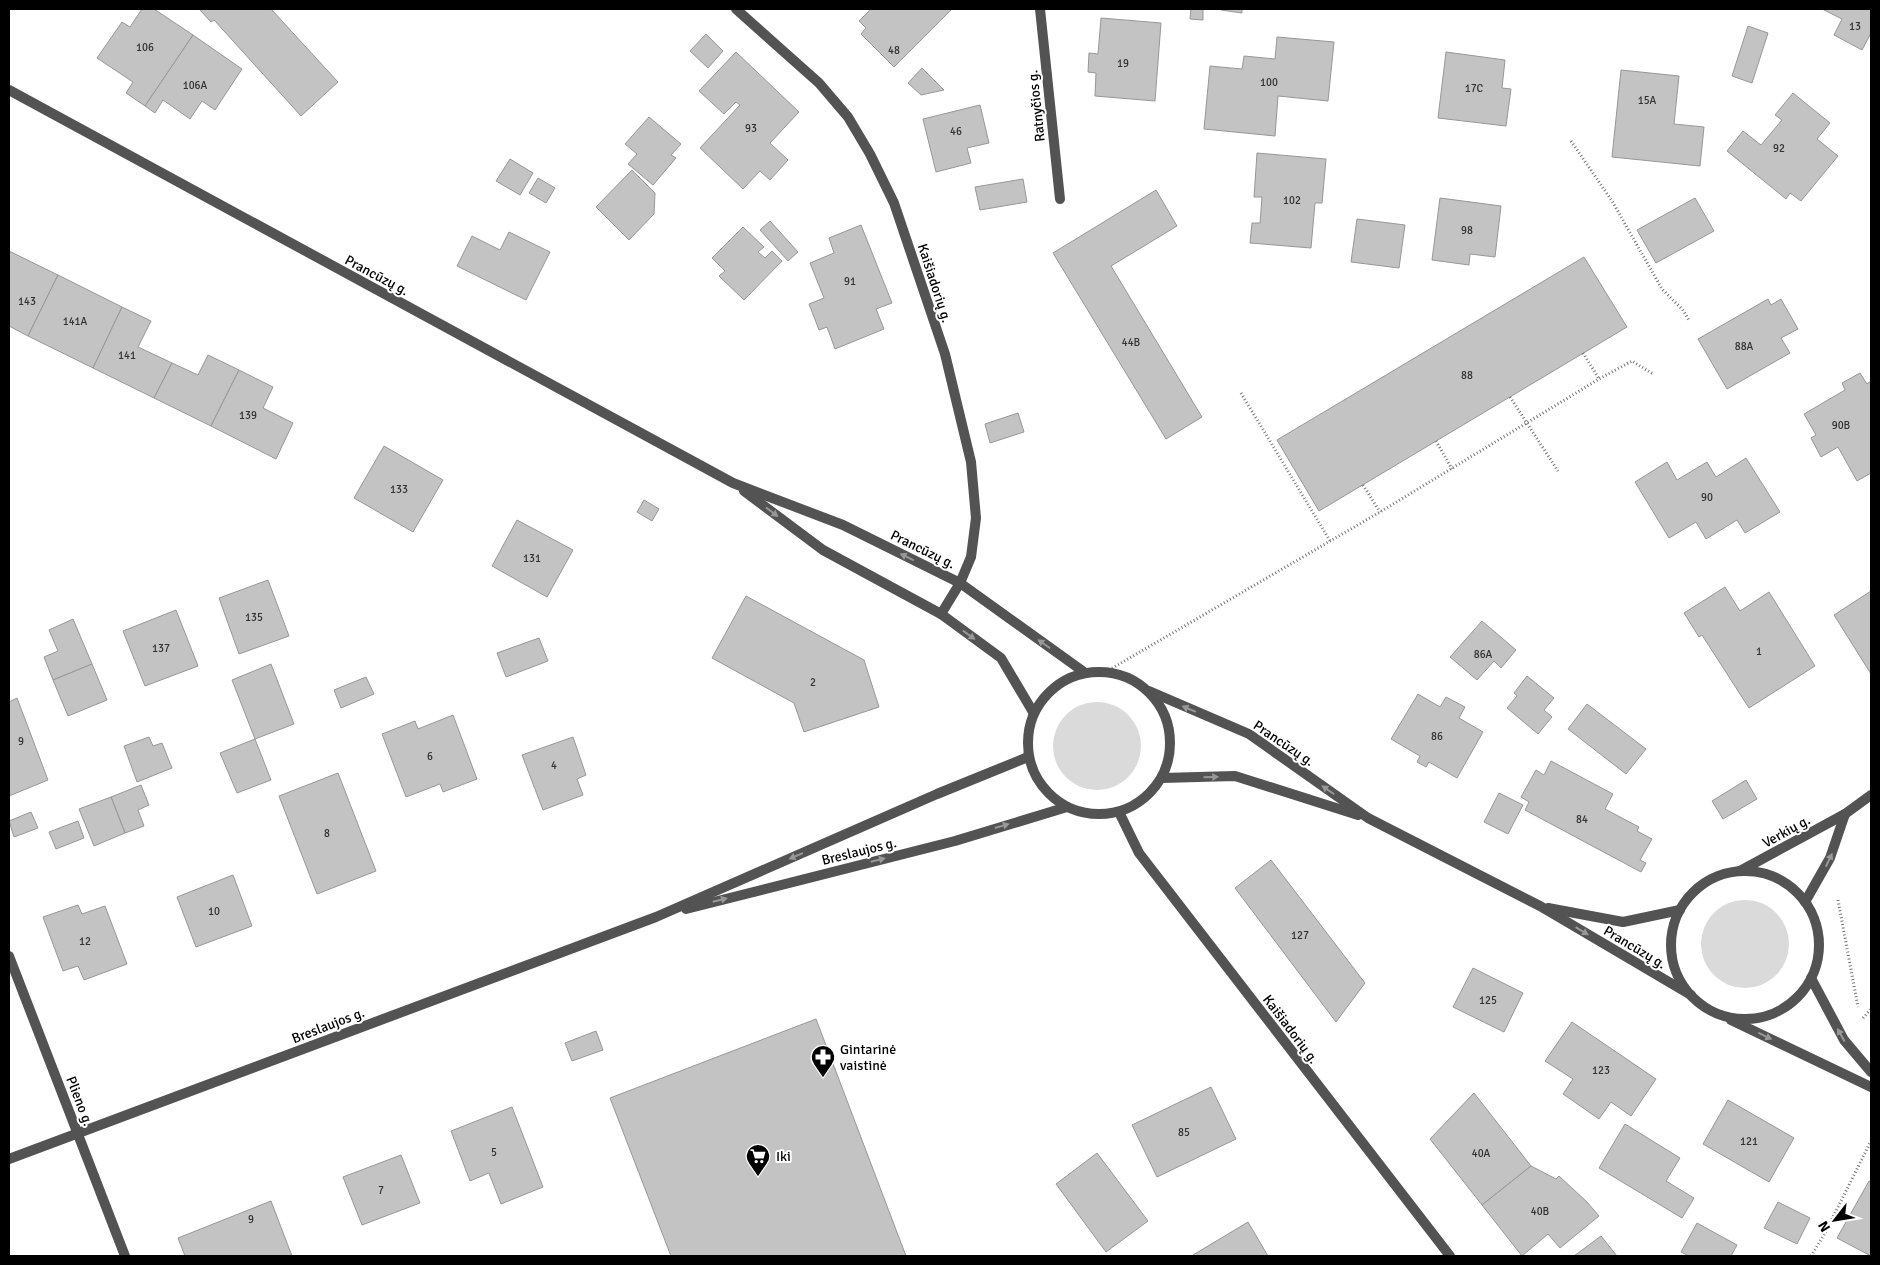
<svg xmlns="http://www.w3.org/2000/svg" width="1880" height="1265" viewBox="0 0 1880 1265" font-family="Signika,sans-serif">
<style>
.green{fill:#dadada}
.building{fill:#c3c3c3;stroke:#979797}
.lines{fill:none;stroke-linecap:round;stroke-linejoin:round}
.path{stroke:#757575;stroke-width:3;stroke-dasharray:1 2.5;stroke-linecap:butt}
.minor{stroke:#535353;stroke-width:10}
.tertiary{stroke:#535353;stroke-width:10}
.oneway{fill:#989898}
.labels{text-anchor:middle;stroke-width:4;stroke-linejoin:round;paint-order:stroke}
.number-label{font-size:11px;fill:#313131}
.street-label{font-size:14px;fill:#000;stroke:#fff}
.poi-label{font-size:14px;fill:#000;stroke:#fff;text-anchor:start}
</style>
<rect width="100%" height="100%" fill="#fff"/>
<g class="green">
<circle cx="1097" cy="746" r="44"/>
<circle cx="1745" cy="944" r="44"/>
</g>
<g class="building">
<path d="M142,9h12l39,26 -48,71 -19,-13 7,-11 -36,-24 25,-36 8,5z"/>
<path d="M199,9h72l67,73 -37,34 -87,-96 -3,2z"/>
<path d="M871,9h81l-58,58 -33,-33 5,-6 -7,-7z"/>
<path d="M1191,9h12v11l-13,-1z"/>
<path d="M1221,9h21v4l-21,-3z"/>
<path d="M1822,9h49v24l-9,17 -28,-15 8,-16z"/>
<path d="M1101,18l60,5 -6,78 -60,-5 1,-23 -8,-1 1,-19 9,1z"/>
<path d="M1748,26l20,7 -16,50 -20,-7z"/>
<path d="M706,34l17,17 -15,17 -18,-17z"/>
<path d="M193,35l49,34 -27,41 -13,-9 -12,18 -27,-19 -8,13 -10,-7z"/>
<path d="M1277,37l57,5 -6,59 -50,-5 -3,40 -71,-7 6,-63 32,3 2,-13 31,3z"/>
<path d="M736,52l63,60 -29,31 18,17 -18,20 -10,-9 -17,18 -43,-41 40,-43 -4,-3 -12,12 -25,-23z"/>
<path d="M1446,52l59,8 -3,28 9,1 -5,37 -68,-8z"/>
<path d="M922,68l22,22 -23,5 -13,-12z"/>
<path d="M1621,70l58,6 -5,48 30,3 -4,39 -88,-9z"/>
<path d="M1793,93l37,30 -13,16 21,17 -37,45 -11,-8 -4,6 -59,-48 16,-20 18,14 21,-25 -7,-5z"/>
<path d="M980,105l9,38 -22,5 4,15 -35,9 -13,-53z"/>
<path d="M649,117l32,27 -10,11 5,3 -23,27 -25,-21 9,-10 -12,-10z"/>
<path d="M1257,153l69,6 -4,44h-7l-4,45 -61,-5 2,-20h8l2,-26h-8z"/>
<path d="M510,159l23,14 -13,22 -24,-14z"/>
<path d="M632,170l23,23 -1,21 -25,26 -33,-33z"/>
<path d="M538,178l17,10 -9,15 -17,-10z"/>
<path d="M1023,179l4,23 -47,8 -5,-23z"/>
<path d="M1156,190l21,36 -66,40 91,151 -36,22 -113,-186z"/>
<path d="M1440,198l61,8 -6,51 -25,-3 -1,11 -37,-5z"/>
<path d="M1695,198l19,33 -58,32 -19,-33z"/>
<path d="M1357,219l48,6 -6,43 -48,-6z"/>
<path d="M770,221l28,31 -10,9 -28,-31z"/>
<path d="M861,225l31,78 -16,6 8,20 -49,20 -8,-22 -8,3 -10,-26 15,-6 -14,-35 24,-10 -5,-15z"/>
<path d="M743,227l21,20 -6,5 7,6 7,-7 10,10 -38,39 -25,-24 6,-5 -13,-13z"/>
<path d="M509,232l41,20 -24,48 -69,-34 15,-30 28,14z"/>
<path d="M9,251l49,24 -30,61 -19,-10z"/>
<path d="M1584,257l43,70 -308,184 -42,-71z"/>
<path d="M58,275l64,32 -29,61 -65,-32z"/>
<path d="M1768,299l3,6 10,-6 17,30 -17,9 9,15 -63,36 -29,-50z"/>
<path d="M122,307l29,14 -13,26 34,16 -18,35 -61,-30z"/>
<path d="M208,355l31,15 -28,56 -57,-28 18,-35 26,12z"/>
<path d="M239,370l34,17 -10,21 30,15 -17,36 -65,-33z"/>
<path d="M1860,373l7,11 4,-3v92l-14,8 -19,-34 -17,10 -10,-19 5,-3 -12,-21 41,-24 -3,-7z"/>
<path d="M1018,413l6,19 -34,11 -5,-19z"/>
<path d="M384,446l59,34 -30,52 -59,-34z"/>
<path d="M1746,458l34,54 -35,21 -8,-13 -31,19 -10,-17 -27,16 -34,-56 32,-20 10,18 30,-18 9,15z"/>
<path d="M644,500l15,9 -7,12 -15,-9z"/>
<path d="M517,520l56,30 -26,47 -55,-31z"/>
<path d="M268,580l21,56 -50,18 -20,-56z"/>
<path d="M1725,587l15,24 29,-19 46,74 -66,42 -47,-73 -3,2 -15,-24z"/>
<path d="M1871,591v83l-37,-59z"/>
<path d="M746,596l118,64 15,47 -75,25 -10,-29 -82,-45z"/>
<path d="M176,610l22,56 -53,20 -22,-55z"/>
<path d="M73,619l19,45 -39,16 -9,-23 14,-6 -9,-21z"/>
<path d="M1482,621l34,29 -15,18 -7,-7 -17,19 -27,-23z"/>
<path d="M539,638l9,23 -42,16 -9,-24z"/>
<path d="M92,664l15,36 -39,16 -15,-36z"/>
<path d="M271,664l23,60 -39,15 -23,-59z"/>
<path d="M1527,676l27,22 -10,12 8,7 -14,17 -31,-26 10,-12 -3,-3z"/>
<path d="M366,677l8,17 -33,14 -7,-18z"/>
<path d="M1418,694l22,13 6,-10 19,10 -6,11 24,14 -26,46 -28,-16 -3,5 -9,-5 3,-6 -29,-17z"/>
<path d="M17,698l31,82 -39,16v-94z"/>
<path d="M1587,704l59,45 -20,25 -58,-45z"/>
<path d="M453,715l24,64 -34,13 -3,-8 -34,13 -24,-63 33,-13 3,8z"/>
<path d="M149,737l4,9 9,-3 10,25 -35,14 -13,-36z"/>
<path d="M573,737l13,38 -9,4 6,16 -40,15 -21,-55z"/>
<path d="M255,739l16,41 -34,13 -17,-40z"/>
<path d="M1551,761l62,33 -8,15 34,18 -2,4 15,8 -12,21 6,3 -5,9 -116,-62 4,-8 -8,-5 15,-27 8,5z"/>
<path d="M338,773l38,98 -59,23 -38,-98z"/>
<path d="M1746,780l11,19 -34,20 -11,-18z"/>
<path d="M141,785l8,20 -11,5 6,16 -19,7 -14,-36z"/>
<path d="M1499,793l24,12 -15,29 -24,-12z"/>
<path d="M111,797l14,36 -31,13 -15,-37z"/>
<path d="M31,812l7,16 -24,9 -5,-16z"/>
<path d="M78,821l6,17 -28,11 -7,-17z"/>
<path d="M1271,860l94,123 -29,39 -101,-134z"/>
<path d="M233,875l19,51 -56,21 -19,-50z"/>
<path d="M78,905l4,9 23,-8 22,58 -43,16 -6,-14 -15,5 -20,-54z"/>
<path d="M1473,968l50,25 -19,39 -51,-25z"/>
<path d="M816,1019l90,237h-235l-61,-158z"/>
<path d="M1572,1022l84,57 -25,37 -20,-14 -12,17 -36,-25 10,-15 -28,-18z"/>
<path d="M596,1031l7,19 -31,11 -7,-18z"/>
<path d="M1211,1087l25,52 -79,38 -25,-52z"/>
<path d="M1474,1093l57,73 -49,39 -52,-66z"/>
<path d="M1728,1100l66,38 -25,44 -66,-38z"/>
<path d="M512,1107l31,80 -42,17 -12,-31 -19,8 -19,-50z"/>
<path d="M1625,1124l55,34 -14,23 28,17 -12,20 -83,-50z"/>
<path d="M1097,1153l51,68 -42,31 -50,-68z"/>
<path d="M401,1155l19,48 -58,22 -19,-48z"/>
<path d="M1531,1166l25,13 3,-3 28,26 12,14 -39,32 -12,-14 -26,22 -40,-51z"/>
<path d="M1869,1181l2,1v74l-34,-18z"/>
<path d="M271,1201l21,55h-107l-7,-18z"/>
<path d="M1778,1202l32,16 -13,26 -33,-16z"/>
<path d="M1248,1222l20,34h-75v-1z"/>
<path d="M1697,1223l40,22 -6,11h-42l-8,-4z"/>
<path d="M1601,1236l16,20h-43z"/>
</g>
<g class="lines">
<g class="path">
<path d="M1571,141l41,60 50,88 20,20 7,11"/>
<path d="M1583,353l16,26"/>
<path d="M1241,393l89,148"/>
<path d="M1510,397l48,74"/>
<path d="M1436,441l16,28"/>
<path d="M1363,485l17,27"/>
<path d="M1109,670l271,-158 219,-133 33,-18 21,13"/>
<path d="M1838,900l20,107"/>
<path d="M1863,1018l8,-9"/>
<path d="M1811,1256l14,-23 46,-92"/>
</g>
<g class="minor">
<path d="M736,9l83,74 29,34 22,37 24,49 51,151 26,108 5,56 -5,39 -11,26 -19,31"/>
<path d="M1040,9l20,190"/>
<path d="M1119,812l20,41 311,403"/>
<path d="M1740,871l105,-57 26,-19"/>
<path d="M1805,902l25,-44 15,-44"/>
<path d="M9,956l116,300"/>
</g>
<g class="tertiary">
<path d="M9,90l724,393 110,42 117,58 124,89"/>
<path d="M744,491l79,59 118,64 60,44 32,54"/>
<circle cx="1099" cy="743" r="71"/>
<path d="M1149,691l100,43 119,84 172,88 151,89"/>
<path d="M1162,778l73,-2 123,39"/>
<circle cx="1745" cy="945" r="74"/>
<path d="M1548,908l75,14 57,-12"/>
<path d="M686,909l269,-68 112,-34"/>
<path d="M1811,978l33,62 27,32"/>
<path d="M1731,1020l140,67"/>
<path d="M9,1159l647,-242 281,-123 91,-37"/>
</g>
</g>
<defs><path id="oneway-solid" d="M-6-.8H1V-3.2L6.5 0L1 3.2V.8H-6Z" transform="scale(1.25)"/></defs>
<g class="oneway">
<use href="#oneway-solid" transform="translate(772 512) rotate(37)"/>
<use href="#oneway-solid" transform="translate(907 557) rotate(-154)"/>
<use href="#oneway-solid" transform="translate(969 635) rotate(36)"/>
<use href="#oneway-solid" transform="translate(1044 644) rotate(-145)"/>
<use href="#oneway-solid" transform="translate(1189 709) rotate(-157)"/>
<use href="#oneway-solid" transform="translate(1211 777) rotate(-2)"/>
<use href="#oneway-solid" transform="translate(1328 790) rotate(-145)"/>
<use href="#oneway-solid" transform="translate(1002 826) rotate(-16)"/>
<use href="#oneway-solid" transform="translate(796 856) rotate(157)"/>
<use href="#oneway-solid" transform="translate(878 860) rotate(-14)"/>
<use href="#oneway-solid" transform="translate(1829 860) rotate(-65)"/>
<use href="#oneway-solid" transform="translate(720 900) rotate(-14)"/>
<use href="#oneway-solid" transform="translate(1582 931) rotate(31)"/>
<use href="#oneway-solid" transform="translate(1841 1035) rotate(-119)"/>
<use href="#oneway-solid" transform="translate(1765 1036) rotate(26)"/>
</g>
<defs>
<g id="pharmacy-pin" transform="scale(1.25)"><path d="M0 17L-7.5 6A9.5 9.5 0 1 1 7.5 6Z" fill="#000" stroke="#fff"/><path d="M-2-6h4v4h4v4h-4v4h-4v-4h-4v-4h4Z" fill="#fff"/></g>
<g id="supermarket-pin" transform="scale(1.25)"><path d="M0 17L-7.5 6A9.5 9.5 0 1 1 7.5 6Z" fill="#000" stroke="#fff"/><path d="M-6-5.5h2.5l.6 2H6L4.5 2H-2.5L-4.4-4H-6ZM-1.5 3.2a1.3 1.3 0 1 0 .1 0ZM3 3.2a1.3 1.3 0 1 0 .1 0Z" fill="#fff"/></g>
</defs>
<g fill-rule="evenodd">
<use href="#pharmacy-pin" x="823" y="1057"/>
<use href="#supermarket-pin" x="758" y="1156"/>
</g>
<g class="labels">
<g class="number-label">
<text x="1855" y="30">13</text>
<text x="145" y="51">106</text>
<text x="894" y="54">48</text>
<text x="1123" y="67">19</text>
<text x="1269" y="86">100</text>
<text x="195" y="89">106A</text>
<text x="1474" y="92">17C</text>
<text x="1647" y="104">15A</text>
<text x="751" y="132">93</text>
<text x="956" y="135">46</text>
<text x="1779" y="152">92</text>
<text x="1292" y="204">102</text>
<text x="1467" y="234">98</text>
<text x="850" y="285">91</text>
<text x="27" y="305">143</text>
<text x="75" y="325">141A</text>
<text x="1131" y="346">44B</text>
<text x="1744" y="350">88A</text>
<text x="127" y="359">141</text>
<text x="1467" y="379">88</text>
<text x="248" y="419">139</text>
<text x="1841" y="429">90B</text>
<text x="399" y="493">133</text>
<text x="1707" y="501">90</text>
<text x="532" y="562">131</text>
<text x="254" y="621">135</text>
<text x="161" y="652">137</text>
<text x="1759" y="655">1</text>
<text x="1483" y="658">86A</text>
<text x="813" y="686">2</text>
<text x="1437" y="740">86</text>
<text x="21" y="745">9</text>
<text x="430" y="760">6</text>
<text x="554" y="769">4</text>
<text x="1582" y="823">84</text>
<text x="327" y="837">8</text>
<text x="214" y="915">10</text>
<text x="1300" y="939">127</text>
<text x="85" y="945">12</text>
<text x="1488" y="1004">125</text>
<text x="1601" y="1074">123</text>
<text x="1184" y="1136">85</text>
<text x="1749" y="1145">121</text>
<text x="494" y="1156">5</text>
<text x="1481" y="1157">40A</text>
<text x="381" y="1194">7</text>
<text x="1540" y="1215">40B</text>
<text x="251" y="1223">9</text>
</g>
<g class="street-label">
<text transform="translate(1036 106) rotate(-96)" y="5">Ratnyčios g.</text>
<text transform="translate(377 275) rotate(28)" y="5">Prancūzų g.</text>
<text transform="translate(935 283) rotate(72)" y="5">Kaišiadorių g.</text>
<text transform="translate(923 549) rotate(26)" y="5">Prancūzų g.</text>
<text transform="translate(1284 743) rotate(34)" y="5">Prancūzų g.</text>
<text transform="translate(1786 831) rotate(-29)" y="5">Verkių g.</text>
<text transform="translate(859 851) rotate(-14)" y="5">Breslaujos g.</text>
<text transform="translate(1635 947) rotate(31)" y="5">Prancūzų g.</text>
<text transform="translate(328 1025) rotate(-21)" y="5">Breslaujos g.</text>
<text transform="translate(1291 1029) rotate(53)" y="5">Kaišiadorių g.</text>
<text transform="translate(80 1101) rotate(69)" y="5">Plieno g.</text>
</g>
<g class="poi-label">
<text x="840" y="1054">Gintarinė<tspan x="840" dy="16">vaistinė</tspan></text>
<text x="776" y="1161">Iki</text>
</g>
</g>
<rect width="1880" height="1265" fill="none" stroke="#000000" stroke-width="20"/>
<g transform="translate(1835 1220) rotate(239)" stroke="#ffffff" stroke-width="4" paint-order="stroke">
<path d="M0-4L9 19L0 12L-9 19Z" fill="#000000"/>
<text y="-8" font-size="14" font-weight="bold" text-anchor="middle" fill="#000000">N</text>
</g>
</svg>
